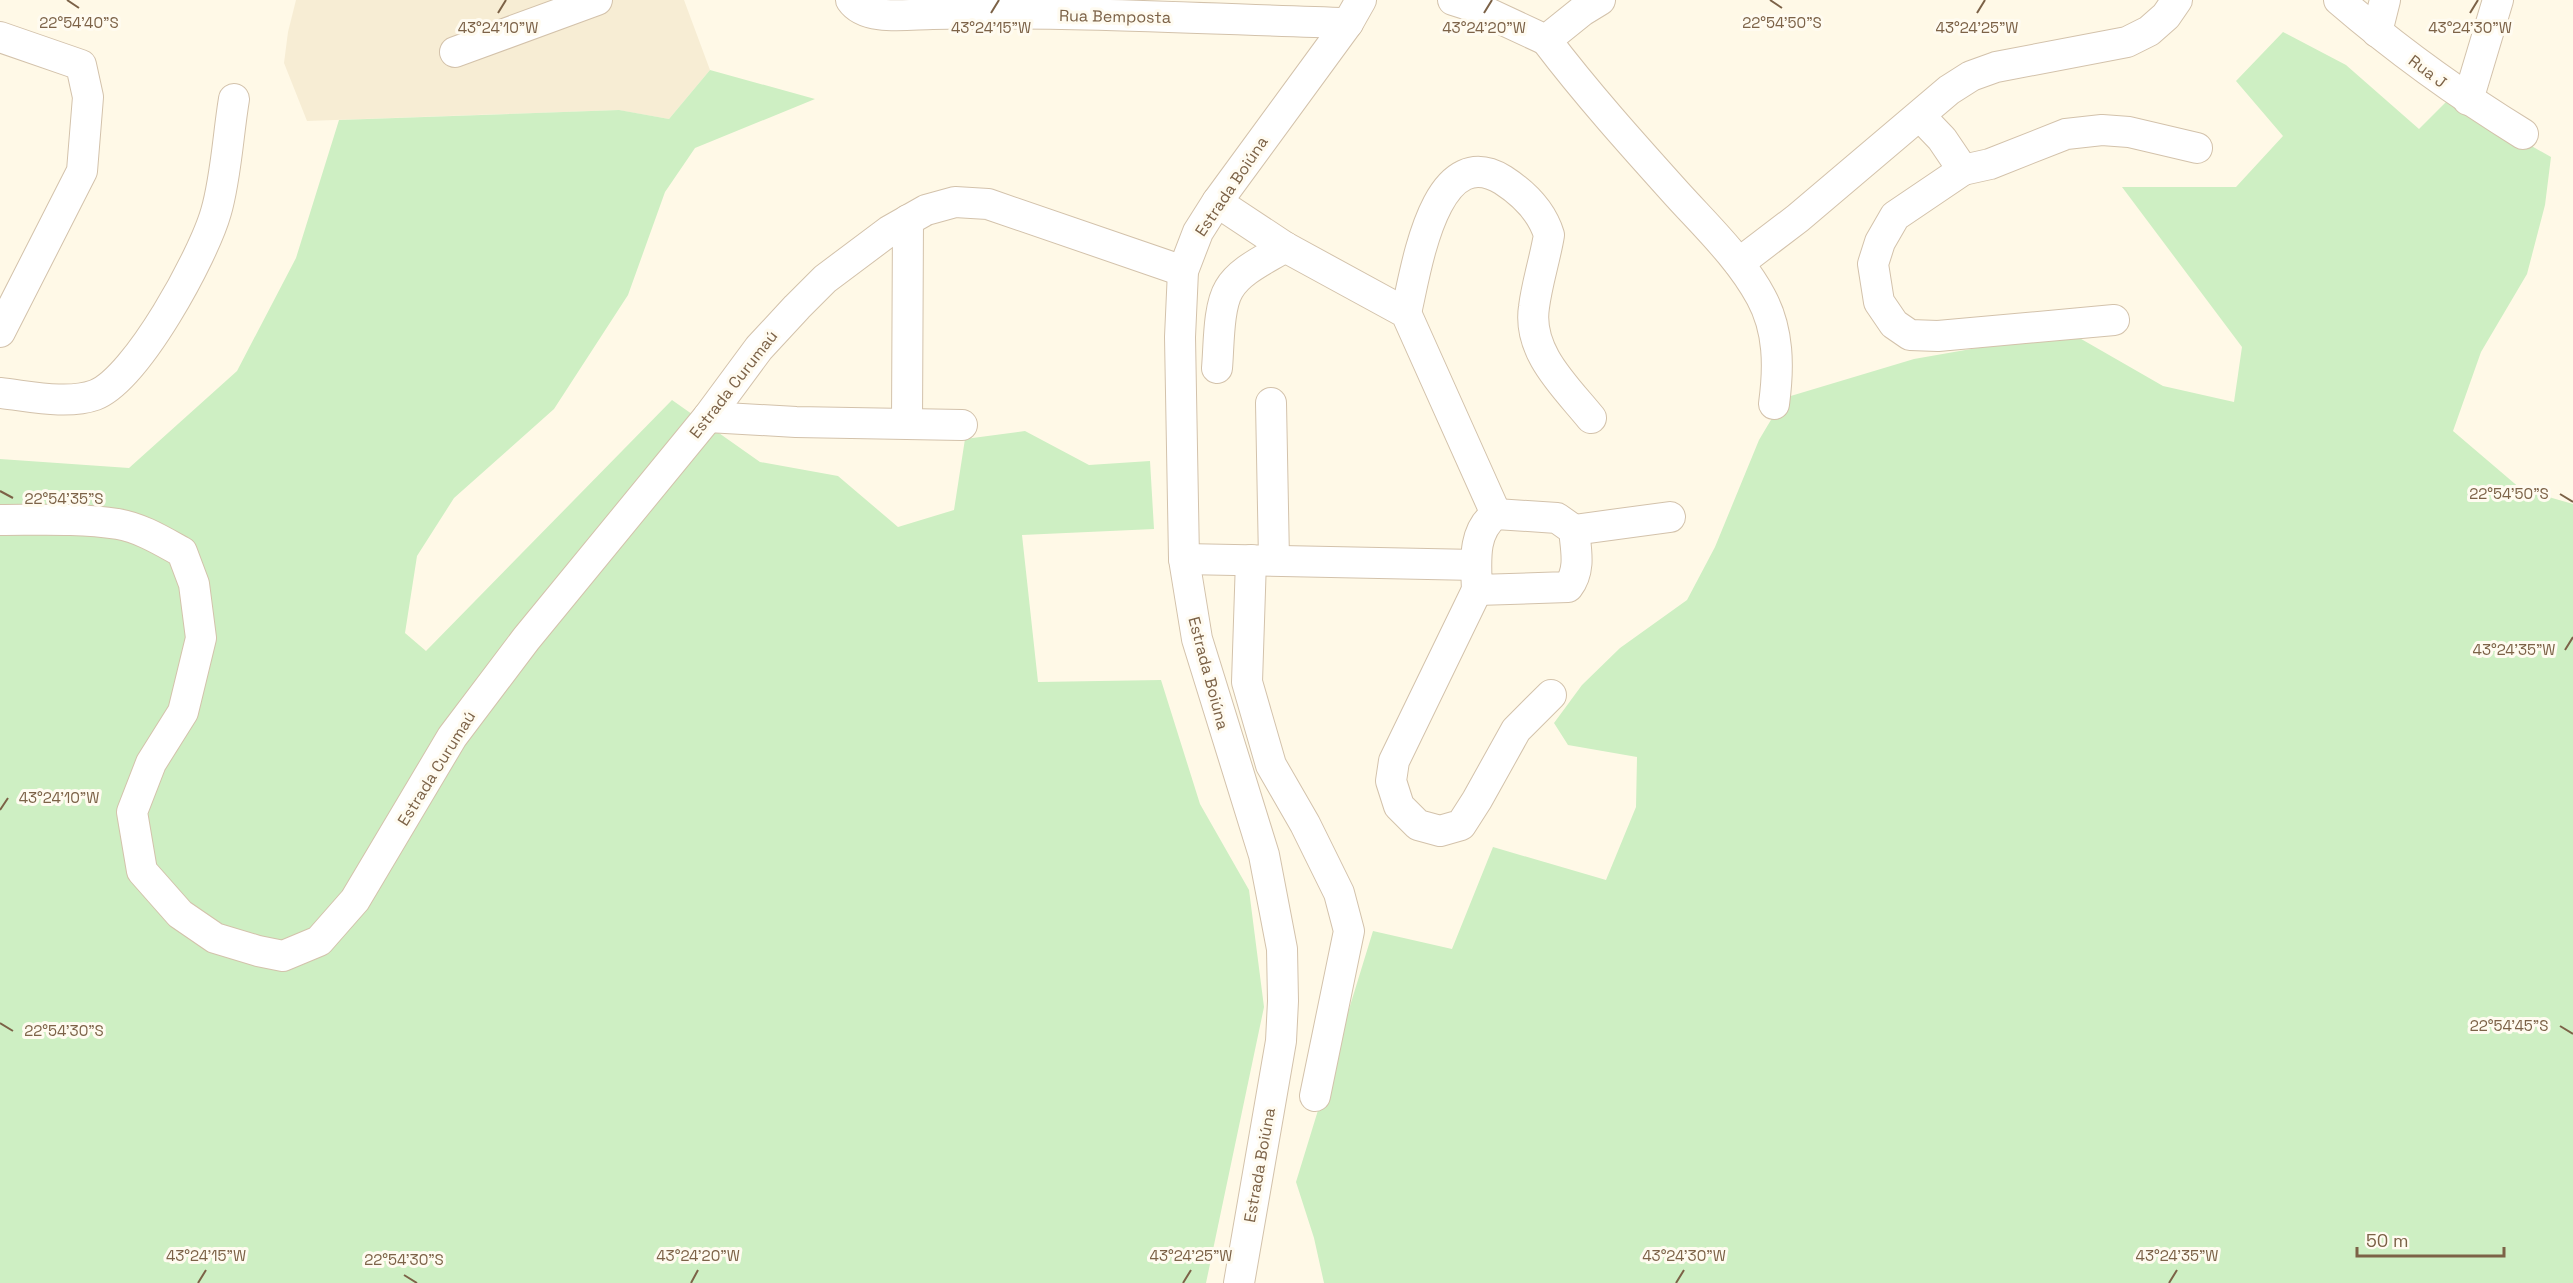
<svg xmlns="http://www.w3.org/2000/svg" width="2573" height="1283" viewBox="0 0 2573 1283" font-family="'Space Grotesk',sans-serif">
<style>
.residential{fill:#f7edd4}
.green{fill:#ceefc3}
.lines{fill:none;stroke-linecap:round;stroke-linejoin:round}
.minor-casing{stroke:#d3c2ab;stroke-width:32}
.minor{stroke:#fff;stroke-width:30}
.ticks{fill:none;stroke:#7c6247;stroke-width:2}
.labels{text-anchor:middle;stroke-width:6;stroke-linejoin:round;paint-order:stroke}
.street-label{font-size:16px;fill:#7c6247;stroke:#fffbf0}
.ticks-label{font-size:15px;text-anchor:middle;fill:#7c6247;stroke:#fffbf0;stroke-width:6;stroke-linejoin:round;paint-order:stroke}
</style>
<rect width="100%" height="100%" fill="#fff9e7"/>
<path class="residential" d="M296,0h388l26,70 -41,49 -51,-9 -311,11 -23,-58 4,-31z"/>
<g class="green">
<path d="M2283,32l63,33 73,64 30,-30 102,58 -6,48 -18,69 -46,78 -28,79 68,58 52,15v779h-1249l-10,-45 -18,-56 77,-251 79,18 41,-102 113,33 30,-73 1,-50 -69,-12 -14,-22 28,-38 38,-37 67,-48 28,-53 44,-107 25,-42 130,-39 155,-27 94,54 71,16 8,-55 -120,-160h114l47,-51 -47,-55z"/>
<path d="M710,70l105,29 -120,49 -30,44 -37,103 -74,114 -100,89 -37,58 -12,77 21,18 246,-251 88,62 78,14 60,51 56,-17 11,-71 60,-8 64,34 61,-4 4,68 -132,6 16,147 123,-2 39,124 49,86 15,117 -58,276h-1206v-824l129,9 108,-97 59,-113 43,-138 280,-10 50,9z"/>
</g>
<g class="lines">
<g class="minor-casing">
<g id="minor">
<path d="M851,0c15,22 59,14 82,14 138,-3 277,5 415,9"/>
<path d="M1453,0l22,7 71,33 36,-29 18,-11"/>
<path d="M2339,0c58,50 119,94 184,134"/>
<path d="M2377,32l8,-32"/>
<path d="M0,37l81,28 7,32 -6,74 -82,161"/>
<path d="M1546,40c41,54 86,104 131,154 29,32 63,64 84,103 18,33 18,70 13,107"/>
<path d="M455,52l142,-52"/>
<path d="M2468,100l30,-100"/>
<path d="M1920,116l22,23 21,31 27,-6 76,-30 36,-4 27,2 68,16"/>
<path d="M1963,170l-68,46 -15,26 -7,22 6,38 15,22 16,11 28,1 176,-16"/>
<path d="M1217,202l68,45 121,66 90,201"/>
<path d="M1739,263l59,-45 151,-128 22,-14 25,-9 131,-25 22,-11 17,-15 11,-16"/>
<path d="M1406,313c10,-41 28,-175 97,-133 20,13 39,32 46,55 -4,24 -12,48 -15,72 -7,45 32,80 57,111"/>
<path d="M1217,368c2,-22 1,-61 12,-79 11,-19 37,-30 56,-42"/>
<path d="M0,393c29,3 67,12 95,2 42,-16 109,-140 121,-183 10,-34 12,-77 18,-113"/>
<path d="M1271,403l3,157"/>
<path d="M708,417l88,5 166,3"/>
<path d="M907,423l1,-203"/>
<path d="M1496,514l61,4 17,12c2,20 7,40 -6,57l-91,3c-1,-27 -5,-59 19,-76z"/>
<path d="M0,520c39,0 79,-2 118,4 23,4 44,17 64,28l12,32 7,54 -18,74 -32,51 -19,49 10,59 38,43 35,24 43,13 25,5 36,-15 36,-41 97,-163 74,-98 182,-222 51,-69 38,-41 28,-28 64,-48 37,-21 29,-8 33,2 195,67"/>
<path d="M1574,530l96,-13"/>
<path d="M1184,559l292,6"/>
<path d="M1251,560l-4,122 24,83 34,59 34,69 10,38 -34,165"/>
<path d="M1477,590l-83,171 -3,20 8,25 19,19 22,6 21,-6 16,-25 39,-70 35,-35"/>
<path d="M1239,1283l42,-242 2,-40 -1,-52 -18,-94 -67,-216 -13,-80 -4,-222 3,-66 15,-39 19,-30 131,-179 13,-23"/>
</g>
</g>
<use href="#minor" class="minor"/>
</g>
<path class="ticks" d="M67,0l12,8M1770,0l12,8M498,13l8,-13M991,13l8,-13M1484,13l8,-13M1977,13l8,-13M2470,13l8,-13M0,491l13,7M2560,494l13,8M2565,650l8,-13M0,810l8,-12M0,1023l13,8M2560,1026l13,8M404,1275l13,8M198,1283l8,-13M691,1283l7,-13M1183,1283l8,-13M1676,1283l8,-13M2169,1283l8,-13"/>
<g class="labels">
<g class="street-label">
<text transform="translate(1115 16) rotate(1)" y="6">Rua Bemposta</text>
<text transform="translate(2428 71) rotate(37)" y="6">Rua J</text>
<text transform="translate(1231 186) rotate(-56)" y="6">Estrada Boiúna</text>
<text transform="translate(733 384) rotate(-52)" y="6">Estrada Curumaú</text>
<text transform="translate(1209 673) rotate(75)" y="6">Estrada Boiúna</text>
<text transform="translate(436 768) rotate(-58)" y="6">Estrada Curumaú</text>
<text transform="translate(1259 1165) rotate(-80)" y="6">Estrada Boiúna</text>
</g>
</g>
<g class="ticks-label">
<text x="79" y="28">22°54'40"S</text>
<text x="1782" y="28">22°54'50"S</text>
<text x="498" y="33">43°24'10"W</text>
<text x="991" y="33">43°24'15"W</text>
<text x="1484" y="33">43°24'20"W</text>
<text x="1977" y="33">43°24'25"W</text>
<text x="2470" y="33">43°24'30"W</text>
<text x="2509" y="499">22°54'50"S</text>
<text x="64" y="504">22°54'35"S</text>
<text x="2514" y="655">43°24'35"W</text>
<text x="59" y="803">43°24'10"W</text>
<text x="2509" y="1031">22°54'45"S</text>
<text x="64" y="1036">22°54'30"S</text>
<text x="206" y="1261">43°24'15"W</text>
<text x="698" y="1261">43°24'20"W</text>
<text x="1191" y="1261">43°24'25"W</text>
<text x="1684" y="1261">43°24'30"W</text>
<text x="2177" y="1261">43°24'35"W</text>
<text x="404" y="1265">22°54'30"S</text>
</g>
<path d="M2357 1247v9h147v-9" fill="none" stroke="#7c6247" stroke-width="3"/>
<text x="2366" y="1247" font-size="18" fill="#7c6247" stroke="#fffbf0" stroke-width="4.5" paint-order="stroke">50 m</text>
</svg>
